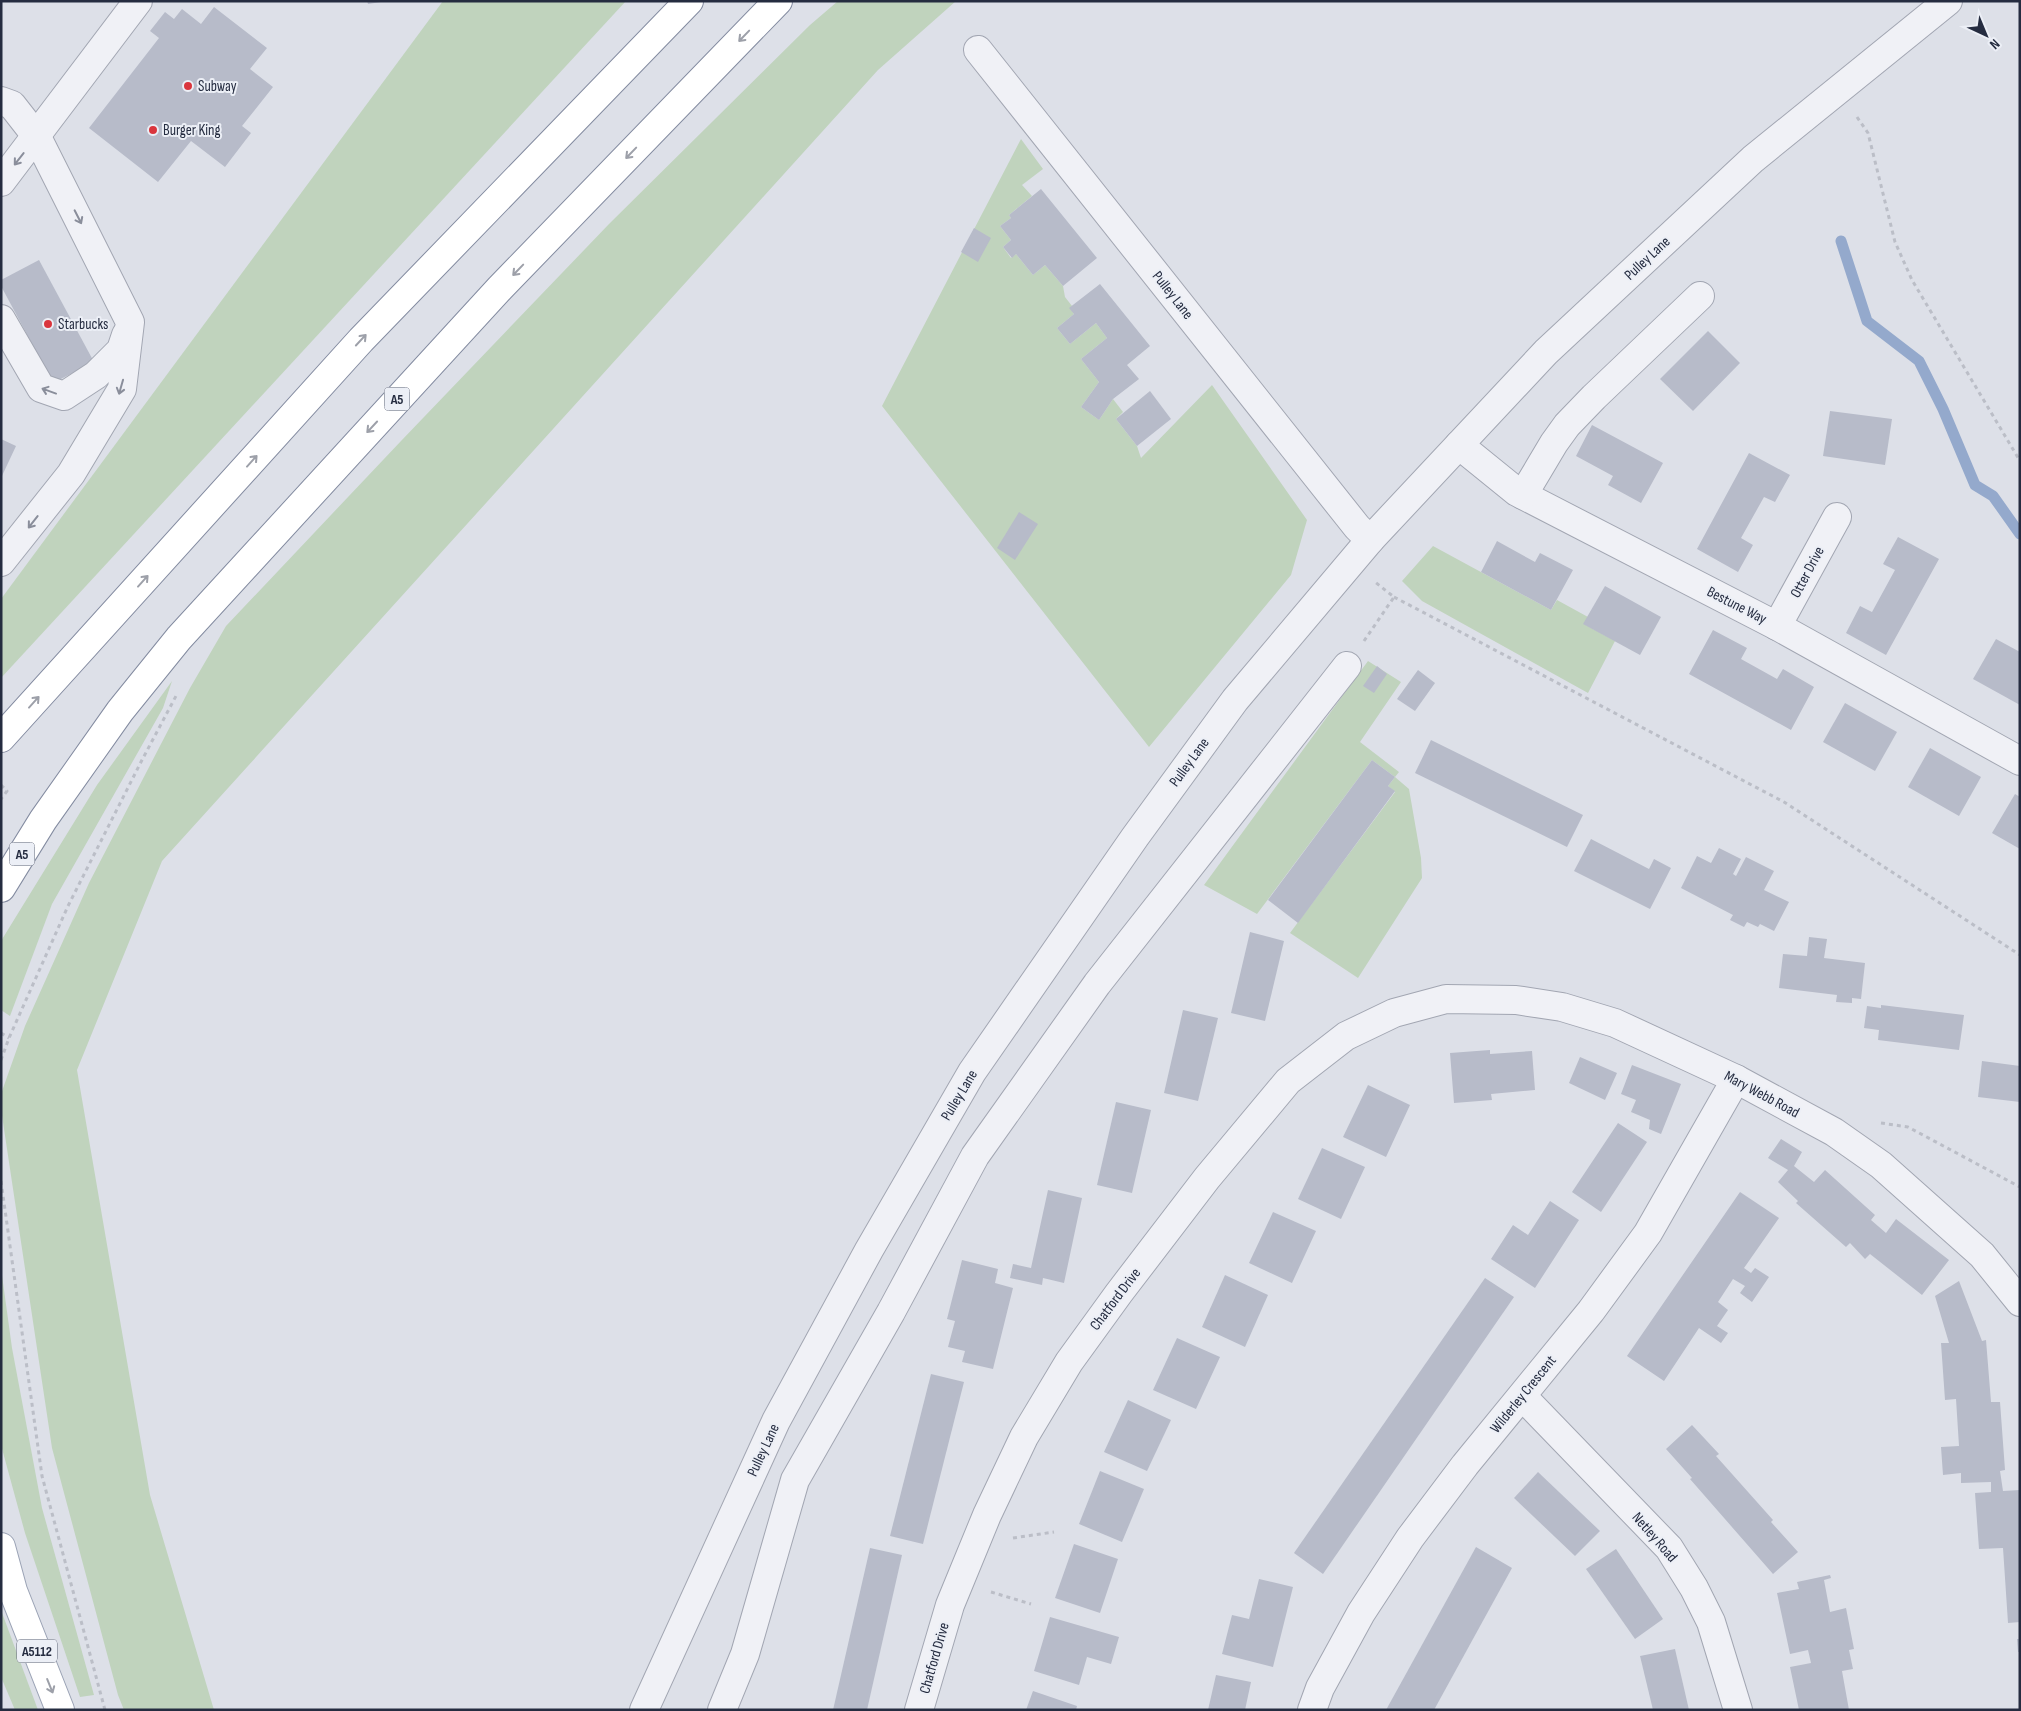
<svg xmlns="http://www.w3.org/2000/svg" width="2021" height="1711" viewBox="0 0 2021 1711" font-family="'Sofia Sans Condensed',sans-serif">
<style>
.green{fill:#c0d3bd}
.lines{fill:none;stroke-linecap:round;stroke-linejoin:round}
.stream{stroke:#94a9cc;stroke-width:11}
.building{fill:#b7bbc9}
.minor-casing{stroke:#a2a6b2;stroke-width:30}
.major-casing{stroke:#9ba3b5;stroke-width:30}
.highway-casing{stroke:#838ba0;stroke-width:30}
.path{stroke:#bbbec7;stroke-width:3;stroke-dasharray:4 4;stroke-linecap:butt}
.minor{stroke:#f0f1f6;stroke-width:28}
.major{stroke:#fff;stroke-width:28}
.highway{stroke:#fff;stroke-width:28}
.oneway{stroke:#9da0a9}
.oneway2{stroke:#8a8e9b}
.poi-dot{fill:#da353d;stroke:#eceff6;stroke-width:2}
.labels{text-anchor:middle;stroke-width:4;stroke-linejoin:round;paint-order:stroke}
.shield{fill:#eceff6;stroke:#616677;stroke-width:1}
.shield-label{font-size:14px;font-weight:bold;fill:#252c40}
.poi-label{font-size:15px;fill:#252c40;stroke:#eceff6;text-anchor:start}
.street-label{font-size:15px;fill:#252c40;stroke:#eceff6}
</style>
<rect width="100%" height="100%" fill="#dde0e8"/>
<g class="green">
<path d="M443,1h183l-625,677v-79z"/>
<path d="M838,1h118l-78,69 -716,791 -85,209 73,425 64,215h-90l-6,-15 -66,-247 -51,-339v-15l24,-68 64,-143 101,-195 36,-62 175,-185 208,-217 201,-199z"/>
<path d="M1021,139l22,30 -21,16 10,11 -23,19 2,3 -11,8 11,14 -8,7 8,11 5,-4 17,21 12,-10 18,21 2,11 7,9 -2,2 4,6 -17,14 13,16 26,-21 11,15 -26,21 18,23 -18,25 18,13 14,-21 10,13 -7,7 21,27 4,12 71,-73 95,135 -16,55 -142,172 -267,-341z"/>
<path d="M1433,546l118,64 6,-10 31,17 -4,7 31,17 -27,52 -166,-92 -20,-20z"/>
<path d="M1368,661l33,21 -41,60 39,30 -4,5 14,12 12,69 1,20 -64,100 -68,-45 105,-141 -7,-6 7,-9 -23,-17 -115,154 -53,-29z"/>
<path d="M172,681l-9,27 -111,196 -42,112 -9,-6v-69l96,-156z"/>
<path d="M1,1268l11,80 30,160 52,187 -14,2 -55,-164 -24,-88z"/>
<path d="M1,1610l37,100h-23l-14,-33z"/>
</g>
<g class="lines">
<path class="stream" d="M1841,241l26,80 52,40 24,48 32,76 18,11 27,38"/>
</g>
<g class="building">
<path d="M367,1h14v1l-13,2z"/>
<path d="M214,7l53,41 -17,21 23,18 -31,39 9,7 -26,34 -34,-26 -33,41 -69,-54 70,-90 -9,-7 15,-19 9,7 8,-10 19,15z"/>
<path d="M1041,189l56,69 -34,28 -18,-21 -12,10 -17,-21 -4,4 -9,-11 8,-7 -11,-14 11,-8 -2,-3z"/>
<path d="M974,228l17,10 -13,24 -17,-10z"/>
<path d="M39,260l55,102 -41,21 -52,-97v-6z"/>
<path d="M1100,284l50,62 -23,19 12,14 -26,20 -14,21 -18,-13 18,-25 -18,-23 26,-21 -11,-15 -26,21 -13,-16 17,-14 -5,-6z"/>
<path d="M1708,331l32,32 -47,48 -33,-32z"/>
<path d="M1150,391l21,28 -34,27 -21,-27z"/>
<path d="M1830,411l62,8 -7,46 -62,-9z"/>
<path d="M1592,425l71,38 -22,40 -33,-18 5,-9 -37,-20z"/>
<path d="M1,439l15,7 -15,32z"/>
<path d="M1749,453l41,22 -15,27 -11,-5 -23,41 12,7 -15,27 -41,-23z"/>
<path d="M1019,512l19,12 -23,36 -18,-12z"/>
<path d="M1898,537l41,22 -53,96 -40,-22 14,-27 12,6 23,-42 -12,-6z"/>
<path d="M1497,541l38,21 5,-9 33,17 -22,40 -70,-38z"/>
<path d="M1605,586l56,31 -21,38 -57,-31z"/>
<path d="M1713,630l34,18 -6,11 36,20 6,-10 31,18 -23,43 -102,-56z"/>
<path d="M1996,639l24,13v53l-47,-26z"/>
<path d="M1377,666l10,8 -13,19 -11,-7z"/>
<path d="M1418,670l17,13 -20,28 -18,-12z"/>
<path d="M1845,703l52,29 -22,39 -52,-29z"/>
<path d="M1431,740l152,75 -16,32 -152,-74z"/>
<path d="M1930,748l51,29 -22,39 -51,-29z"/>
<path d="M1372,760l23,17 -7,9 7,5 -97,132 -30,-23z"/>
<path d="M2015,794l5,3v52l-28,-16z"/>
<path d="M1591,839l58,30 5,-10 17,9 -21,41 -76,-38z"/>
<path d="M1719,848l22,11 -8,15 3,2 10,-19 28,14 -10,19 25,12 -15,29 -14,-7 -2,3 -11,-5 -3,5 -14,-7 3,-5 -52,-27 16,-32 14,7z"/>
<path d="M1250,932l34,9 -19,80 -34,-8z"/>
<path d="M1809,937l18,2 -3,19 41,5 -4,36 -9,-1v5l-16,-1 1,-7 -58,-7 4,-34 24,2z"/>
<path d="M1881,1005l83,10 -5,35 -81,-10 1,-10 -15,-2 3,-22 14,2z"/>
<path d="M1183,1010l35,8 -20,83 -34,-8z"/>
<path d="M1490,1050v4l42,-3 3,39 -44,4 1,6 -38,3 -4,-50z"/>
<path d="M1580,1057l37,16 -12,27 -36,-17z"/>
<path d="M1982,1061l38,5v36l-42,-5z"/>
<path d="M1632,1065l49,19 -20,50 -12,-5 1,-9 -19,-8 5,-12 -15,-6z"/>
<path d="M1368,1085l42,20 -24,52 -43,-20z"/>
<path d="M1116,1102l35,8 -19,83 -35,-8z"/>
<path d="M1618,1123l29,19 -46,70 -29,-20z"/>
<path d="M1781,1139l21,13 -8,14 20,16 11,-12 50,45 -4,5 15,13 10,-14 53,41 -27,35 -52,-41 -5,5 -15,-16 -4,4 -50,-44 2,-2 -20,-19 10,-12 -20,-12z"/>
<path d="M1322,1148l43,19 -24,52 -43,-20z"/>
<path d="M1048,1190l34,8 -18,85 -21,-5 -1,7 -32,-7 3,-14 18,4z"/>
<path d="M1740,1192l39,26 -35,50 7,5 4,-5 14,9 -17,25 -12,-9 5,-7 -12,-7 -15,23 10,8 -11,16 11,7 -7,10 -22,-15 -35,53 -37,-25z"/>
<path d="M1550,1201l29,19 -44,68 -44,-29 22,-34 15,10z"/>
<path d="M1273,1212l43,19 -24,52 -43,-20z"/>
<path d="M962,1260l36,9 -3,14 18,5 -20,81 -31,-7 3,-11 -17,-4 7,-26 -8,-2z"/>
<path d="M1225,1275l43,20 -23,52 -43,-20z"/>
<path d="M1485,1278l29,19 -191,277 -29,-21z"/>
<path d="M1959,1281l23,60 4,-1 5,62h9l5,68 -5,1 3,20 17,-1v132l-12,1 -5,-75 -24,1 -4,-56 16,-1v-10l-30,1v-10l-18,2 -2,-28 18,-1 -3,-47 -11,1 -4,-57h8l-14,-47z"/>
<path d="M1177,1338l43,19 -24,52 -43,-19z"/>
<path d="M931,1374l33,8 -41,162 -33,-8z"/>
<path d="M1128,1400l43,20 -24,51 -43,-19z"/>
<path d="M1692,1425l27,29 -3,2 57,64 -2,2 27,30 -25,22 -83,-95 2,-1 -26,-29z"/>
<path d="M1100,1471l44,18 -22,53 -43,-18z"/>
<path d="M1538,1472l62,59 -25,25 -61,-58z"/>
<path d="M1074,1544l44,15 -18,54 -45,-15z"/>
<path d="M1476,1547l36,21 -78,142h-48z"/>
<path d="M870,1548l32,7 -35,155h-34z"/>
<path d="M1616,1549l47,70 -28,20 -49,-70z"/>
<path d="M1830,1575l1,3 -7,2 6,32 16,-4 8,41 -5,1 4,19 -11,2 7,39h-50l-9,-43 21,-4 -3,-13 -18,4 -13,-61 22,-4 -2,-7z"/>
<path d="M1259,1579l34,8 -20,80 -51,-13 10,-39 17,4z"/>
<path d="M1050,1617l69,20 -8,27 -24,-7 -8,28 -45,-14z"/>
<path d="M2017,1639h3v13h-2z"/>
<path d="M1675,1649l14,61h-36l-13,-54z"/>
<path d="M1216,1675l35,7 -6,28h-37z"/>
<path d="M1033,1691l44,15 -1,4h-50z"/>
</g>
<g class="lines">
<g class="minor-casing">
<g id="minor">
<path d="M978,50l379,477 13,13"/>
<path d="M1,101l11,4 25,32 93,185 -8,67 -51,85 -70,88"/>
<path d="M1,182l137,-181"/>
<path d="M1,319l40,69 23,8 32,-21 25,-25 5,-15"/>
<path d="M1459,445l58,47 260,134 243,135"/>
<path d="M1523,495l31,-52 13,-18 27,-28 106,-101"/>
<path d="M1777,626l60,-109"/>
<path d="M1522,1396l147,152 25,40 17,34 27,88"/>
<path d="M644,1710l132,-289 93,-171 103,-178 163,-235 100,-137 135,-160 176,-188 207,-193 195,-158"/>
<path d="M722,1710l23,-56 50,-174 96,-168 84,-156 122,-172 250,-318"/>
<path d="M919,1710l31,-105 37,-90 37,-78 45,-75 50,-69 88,-115 81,-97 58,-45 48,-23 52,-14 70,1 46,7 53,16 121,56 98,53 47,33 101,90 38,47"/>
<path d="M1312,1710l8,-22 41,-75 49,-75 55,-73 126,-154 57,-78 88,-154"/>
</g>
</g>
<g class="major-casing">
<path id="major" d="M1,1547l12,44 47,119"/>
</g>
<g class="highway-casing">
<g id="highway">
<path d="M1,738l360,-398 328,-339"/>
<path d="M1,888l42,-68 77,-109 59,-73 321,-350 278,-287"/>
</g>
</g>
<g class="path">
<path d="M1857,117l11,16 27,109 17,38 108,181"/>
<path d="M1394,597l390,205 236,153"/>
<path d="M1364,641l30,-44 -19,-15"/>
<path d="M1,785l6,6 -6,8"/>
<path d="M1,1033l8,5"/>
<path d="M1,1060l8,-22 59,-132 74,-146 34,-64"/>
<path d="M1881,1123l27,4 112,60"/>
<path d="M1,1181l41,295 63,234"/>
<path d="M1013,1538l41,-6"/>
<path d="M991,1592l40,12"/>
</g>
<use href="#minor" class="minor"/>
<use href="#major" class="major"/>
<use href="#highway" class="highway"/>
</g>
<defs><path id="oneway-shaft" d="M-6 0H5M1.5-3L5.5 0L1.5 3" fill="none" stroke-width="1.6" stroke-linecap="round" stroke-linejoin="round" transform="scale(1.25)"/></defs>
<g class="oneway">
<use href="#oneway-shaft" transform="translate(744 36) rotate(134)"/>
<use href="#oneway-shaft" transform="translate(631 153) rotate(134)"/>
<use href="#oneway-shaft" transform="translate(518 270) rotate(134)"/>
<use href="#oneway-shaft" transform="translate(361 340) rotate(-47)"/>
<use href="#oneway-shaft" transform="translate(372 427) rotate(133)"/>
<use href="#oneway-shaft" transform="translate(252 461) rotate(-48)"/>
<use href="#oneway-shaft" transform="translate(143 581) rotate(-48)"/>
<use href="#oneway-shaft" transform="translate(34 702) rotate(-48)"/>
<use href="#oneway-shaft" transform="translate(50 1686) rotate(68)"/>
</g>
<g class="oneway2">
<use href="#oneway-shaft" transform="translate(19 159) rotate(128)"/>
<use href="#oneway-shaft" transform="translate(78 217) rotate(63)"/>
<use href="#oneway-shaft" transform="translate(121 387) rotate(106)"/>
<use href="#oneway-shaft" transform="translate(49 391) rotate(-160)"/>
<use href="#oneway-shaft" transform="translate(33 522) rotate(128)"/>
</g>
<g class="poi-dot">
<circle cx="188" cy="86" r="5"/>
<circle cx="153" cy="130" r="5"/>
<circle cx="48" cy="324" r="5"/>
</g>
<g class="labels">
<g class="shield">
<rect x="384.5" y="387.5" width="25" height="23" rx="4"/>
<rect x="9.5" y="842.5" width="25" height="23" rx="4"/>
<rect x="17" y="1639.5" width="40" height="23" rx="4"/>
</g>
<g class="shield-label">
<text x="397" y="404">A5</text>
<text x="22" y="859">A5</text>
<text x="37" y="1656">A5112</text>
</g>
<g class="poi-label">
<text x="198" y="91">Subway</text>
<text x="163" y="135">Burger King</text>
<text x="58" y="329">Starbucks</text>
</g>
<g class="street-label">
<text transform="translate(1647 258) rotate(-43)" y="5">Pulley Lane</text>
<text transform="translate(1173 295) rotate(52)" y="5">Pulley Lane</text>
<text transform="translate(1807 572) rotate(-62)" y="5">Otter Drive</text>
<text transform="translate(1737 605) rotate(27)" y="5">Bestune Way</text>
<text transform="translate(1189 762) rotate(-54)" y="5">Pulley Lane</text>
<text transform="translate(1762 1094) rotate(28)" y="5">Mary Webb Road</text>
<text transform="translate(959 1095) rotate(-59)" y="5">Pulley Lane</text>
<text transform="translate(1115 1299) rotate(-53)" y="5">Chatford Drive</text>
<text transform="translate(1523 1394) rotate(-51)" y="5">Wilderley Crescent</text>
<text transform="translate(763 1450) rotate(-65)" y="5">Pulley Lane</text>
<text transform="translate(1655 1537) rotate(49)" y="5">Netley Road</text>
<text transform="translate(934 1658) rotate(-74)" y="5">Chatford Drive</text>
</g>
</g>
<rect width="2021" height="1711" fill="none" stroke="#252c40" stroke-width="5"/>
<g transform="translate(1986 35) rotate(136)" stroke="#eceff6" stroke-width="4" paint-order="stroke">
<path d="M0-4L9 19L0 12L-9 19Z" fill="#252c40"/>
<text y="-8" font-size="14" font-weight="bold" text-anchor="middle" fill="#252c40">N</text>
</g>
</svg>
